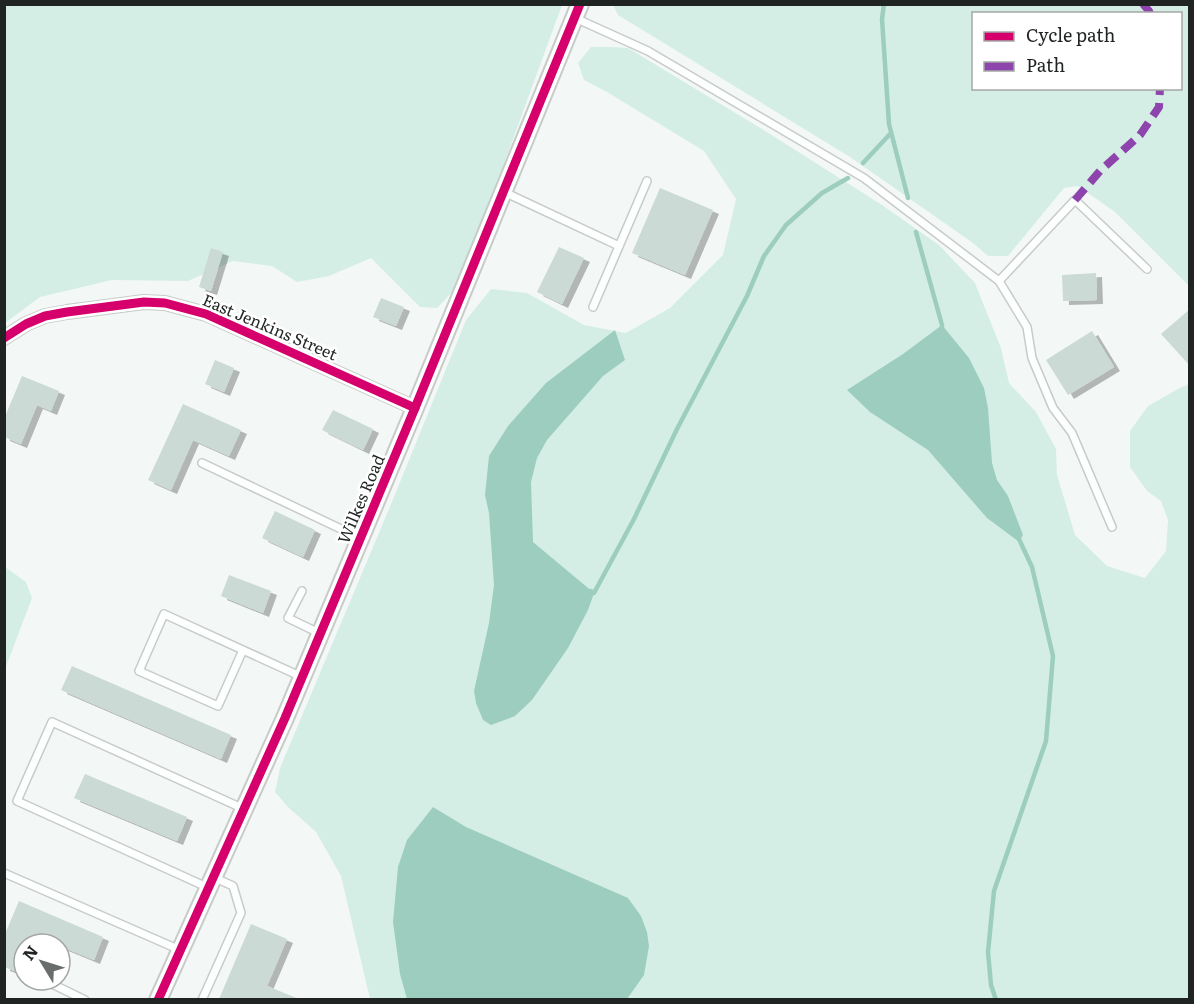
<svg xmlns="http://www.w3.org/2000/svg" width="1194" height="1004" viewBox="0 0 1194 1004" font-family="Literata,serif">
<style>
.green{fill:#d4eee5;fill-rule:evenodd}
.water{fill:#9dcdbe}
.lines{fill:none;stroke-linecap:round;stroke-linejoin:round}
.stream{stroke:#9dcdbe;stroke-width:4.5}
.building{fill:#cbdad5;filter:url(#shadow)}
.service-casing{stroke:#c8cbc9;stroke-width:10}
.minor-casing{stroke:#c8cbc9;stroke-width:16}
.tertiary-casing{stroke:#c8cbc9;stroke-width:20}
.service{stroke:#fdfefe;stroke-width:7}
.minor{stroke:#fdfefe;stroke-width:14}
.tertiary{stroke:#fdfefe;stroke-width:16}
.quiet{stroke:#8e44ad;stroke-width:8;stroke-dasharray:15 8;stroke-linecap:butt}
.cycleway-casing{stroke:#fff;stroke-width:13}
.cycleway{stroke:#d6006c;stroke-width:9}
.labels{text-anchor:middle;stroke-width:5;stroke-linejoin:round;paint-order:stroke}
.street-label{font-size:16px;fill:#1f2321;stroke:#fff}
</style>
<defs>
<filter id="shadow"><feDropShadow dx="6" dy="4" stdDeviation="0" flood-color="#0004"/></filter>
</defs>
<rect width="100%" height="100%" fill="#f3f8f6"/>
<g class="green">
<path d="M5,5h557l-102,279 -23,24 -17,-1 -49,-49 -42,18 -32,6 -25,-16 -39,-5 -45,20 -76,-1 -72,17 -35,26z"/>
<path d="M613,5h576v281l-74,-74 -37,-26 -14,2 -56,68h-20l-15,-13 -123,-86 -232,-142zM974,14h206v74h-206z"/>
<path d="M591,47h20l17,1 142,86 112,71 57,40 36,38 26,65 8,35 27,29 20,37 1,26 18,60 32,31 38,12 21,-27 2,-31 -7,-19 -14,-10 -17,-24v-36l18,-25 30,-17 11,-5v615h-819l-29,-123 -25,-44 -28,-25 -13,-15 5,-24 109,-259 77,-189 25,-31 36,4 57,32 42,8 44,-25 53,-53 13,-56 -32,-48 -97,-59 -23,-12 -6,-17z"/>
<path d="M5,567l21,15 6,16 -27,71z"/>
</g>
<g class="water">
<path d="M942,325l27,33 15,30 4,20 4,55 5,17 11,16 15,39 -3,5 -2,1 -31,-23 -59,-68 -58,-38 -23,-22 56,-36z"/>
<path d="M615,330l10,30 -22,16 -56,64 -10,18 -6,24 2,60 61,51 -6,17 -20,38 -36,52 -17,16 -24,9 -8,-5 -7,-17 -2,-12 15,-68 5,-38 -5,-72 -4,-18 4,-39 19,-30 38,-43z"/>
<path d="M433,807l33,20 162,71 13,18 6,16 2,14 -5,29 -17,24h-220l-7,-25 -7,-52 5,-55 9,-27z"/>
</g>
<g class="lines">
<g class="stream">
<path d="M884,4l-2,15 7,105 19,74"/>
<path d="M863,163l28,-30"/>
<path d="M916,232l26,93v3"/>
<path d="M591,591l3,2 40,-74 43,-90 70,-133 17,-40 22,-31 36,-32 26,-15"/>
<path d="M996,1000l-5,-15 -3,-33 6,-61 52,-150 7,-85 -21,-89 -14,-30"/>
</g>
</g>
<g class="building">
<path d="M660,188l53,22 -28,65 -53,-22z"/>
<path d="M559,247l25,11 -22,46 -25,-12z"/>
<path d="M211,248l12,4 -12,39 -12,-4z"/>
<path d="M1096,273l1,27 -34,1 -1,-26z"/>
<path d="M381,298l23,9 -8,19 -23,-9z"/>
<path d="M1190,309v57l-29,-32z"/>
<path d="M1092,331l22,36 -46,28 -22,-35z"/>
<path d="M215,360l19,8 -10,24 -19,-8z"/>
<path d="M22,376l37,15 -8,20 -14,-6 -16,39 -17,-7v-18z"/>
<path d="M183,404l58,26 -12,26 -36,-16 -22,50 -23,-10z"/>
<path d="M333,410l40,19 -10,21 -41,-20z"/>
<path d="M275,511l40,19 -12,27 -41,-19z"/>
<path d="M229,575l42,16 -8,22 -42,-17z"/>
<path d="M72,666l159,69 -10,24 -160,-69z"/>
<path d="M85,774l102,43 -10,24 -103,-43z"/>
<path d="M19,901l84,36 -9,23 -34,-14v-2h-6l-19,-8 -3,8h-8v19l-4,10 -16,-6v-31z"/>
<path d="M251,924l36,15 -20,47 32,13h-80z"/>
</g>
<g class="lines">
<g class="service-casing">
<g id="service">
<path d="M575,18l73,33 216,127 135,103 28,46 5,31 21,50 19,25 40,94"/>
<path d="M504,192l115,54"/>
<path d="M999,281l76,-81 72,69"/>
<path d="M593,307l54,-126"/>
<path d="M202,463l158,75"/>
<path d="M302,591l-14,27 33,16"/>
<path d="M243,650l-25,56 -79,-35 25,-57 138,63"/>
<path d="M4,873l176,77"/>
<path d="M209,888l-192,-87 35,-79 192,87"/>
<path d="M44,980l41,20"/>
<path d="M202,1000l39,-87 -8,-27 -20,-9"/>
</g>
</g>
<g class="minor-casing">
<path id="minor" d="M4,338l22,-14 19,-8 22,-4 77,-10 21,1 41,11 209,94"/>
</g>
<g class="tertiary-casing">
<path id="tertiary" d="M158,1000l127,-282 130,-310 165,-404"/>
</g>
<use href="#service" class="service"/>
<use href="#minor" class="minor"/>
<use href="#tertiary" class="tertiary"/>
<g class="quiet">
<path d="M1143,4l6,7 1,3"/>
<path d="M1075,200l25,-29 40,-36 19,-28 1,-19"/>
</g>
<g class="cycleway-casing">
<g id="cycleway">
<path d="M4,338l22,-14 19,-8 22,-4 77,-10 21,1 41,11 209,94"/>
<path d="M158,1000l127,-282 130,-310 165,-404"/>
</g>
</g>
<use href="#cycleway" class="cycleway"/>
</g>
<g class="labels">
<g class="street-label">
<text transform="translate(270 327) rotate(23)" y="6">East Jenkins Street</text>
<text transform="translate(361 499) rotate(-67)" y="6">Wilkes Road</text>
</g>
</g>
<rect width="1194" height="1004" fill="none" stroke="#1f2321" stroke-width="12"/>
<rect x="972" y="12" width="210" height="78" fill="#ffffff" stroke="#a5a7a6" stroke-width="1.5"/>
<rect x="984" y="32" width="30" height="9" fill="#d6006c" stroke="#a5a7a6" stroke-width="1.5"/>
<text x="1026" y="42" font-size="18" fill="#1f2321">Cycle path</text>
<rect x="984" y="62" width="30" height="9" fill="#8e44ad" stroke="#a5a7a6" stroke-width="1.5"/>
<text x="1026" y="72" font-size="18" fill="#1f2321">Path</text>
<g transform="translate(42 962) rotate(308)"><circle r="28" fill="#ffffff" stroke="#a5a7a6" stroke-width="1.5"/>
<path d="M0-4.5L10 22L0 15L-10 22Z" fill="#696e6c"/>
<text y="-9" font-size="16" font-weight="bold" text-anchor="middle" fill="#1f2321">N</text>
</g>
</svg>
